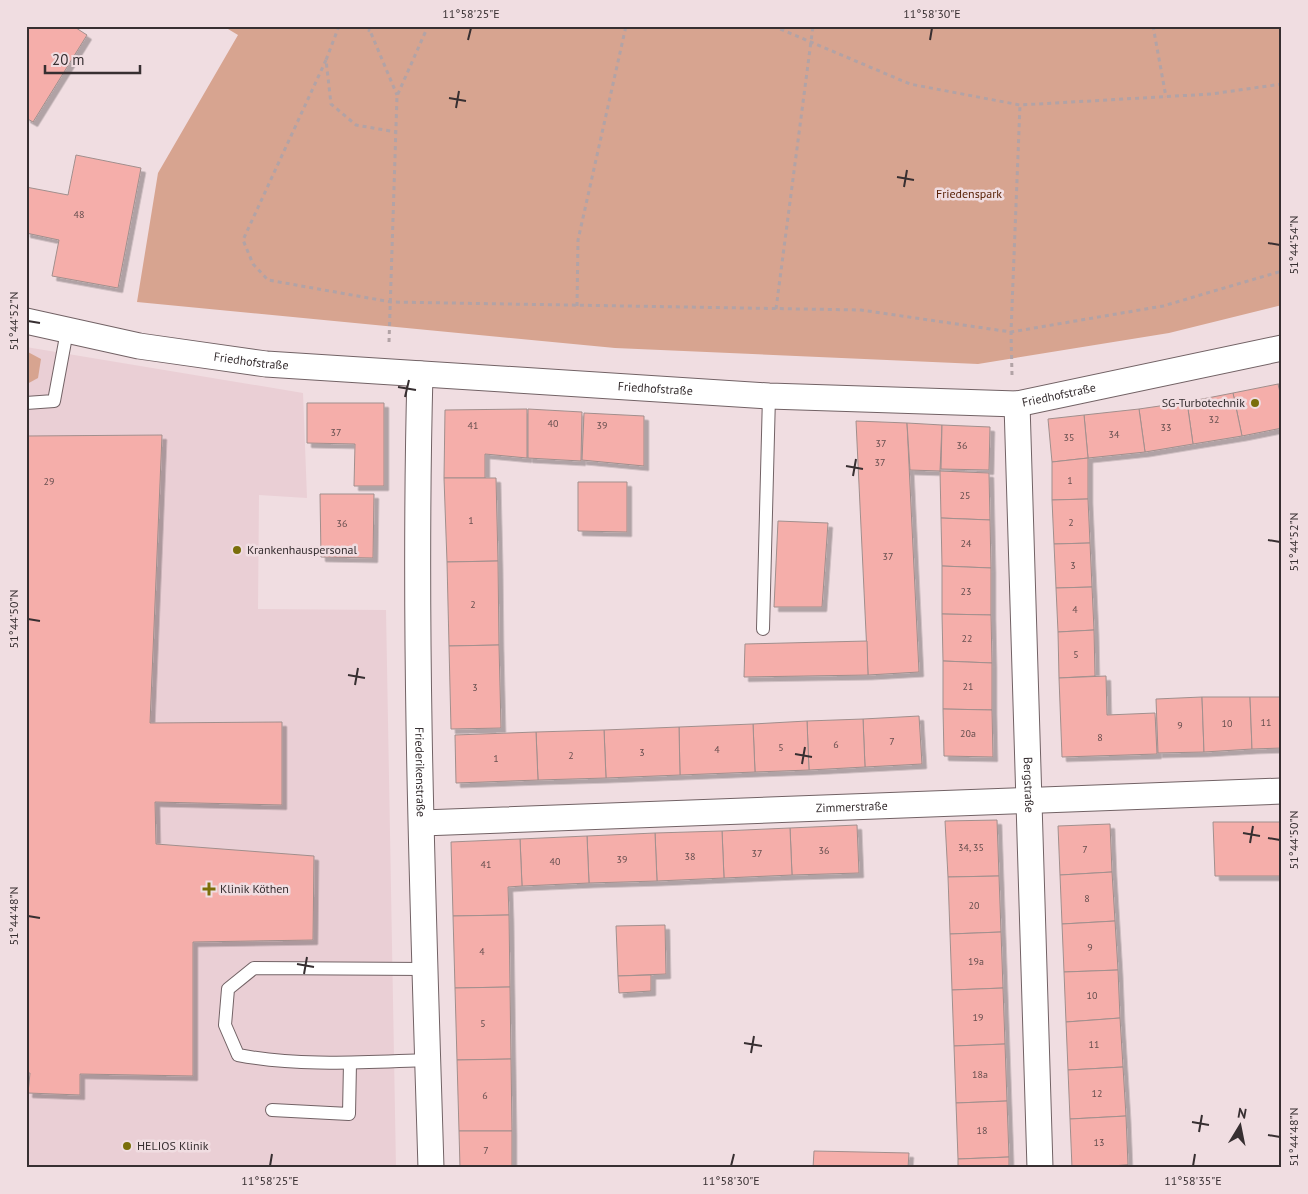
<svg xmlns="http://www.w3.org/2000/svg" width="1308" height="1194" viewBox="0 0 1308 1194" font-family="'PT Sans',sans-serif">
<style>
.built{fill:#eacfd5}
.green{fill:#d7a490}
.building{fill:#f5aeaa;stroke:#a18f8d;filter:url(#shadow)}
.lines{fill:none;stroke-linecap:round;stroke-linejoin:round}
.service-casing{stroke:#726265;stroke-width:14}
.minor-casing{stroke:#726265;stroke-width:27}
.path{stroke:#b2a3a6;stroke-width:3;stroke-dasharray:4 4;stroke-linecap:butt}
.service{stroke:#fff;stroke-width:12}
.minor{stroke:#fff;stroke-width:25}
.ticks{fill:none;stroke:#372f31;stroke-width:2}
.poi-dot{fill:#7a6e0a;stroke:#f0dde1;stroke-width:2}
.labels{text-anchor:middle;stroke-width:5;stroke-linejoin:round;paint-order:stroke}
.number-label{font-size:10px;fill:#664f4f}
.park-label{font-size:12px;fill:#561e03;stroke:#f0dde1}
.street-label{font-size:12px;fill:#372f31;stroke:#f0dde1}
.poi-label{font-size:12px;fill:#372f31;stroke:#f0dde1;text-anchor:start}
.neatline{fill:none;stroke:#372f31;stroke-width:2}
.ticks-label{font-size:12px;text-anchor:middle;fill:#372f31}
</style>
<defs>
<filter id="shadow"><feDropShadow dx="4.5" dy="4.5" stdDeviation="0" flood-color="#0004"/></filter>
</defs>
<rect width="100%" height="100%" fill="#f0dde1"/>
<path class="built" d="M26,347l277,46 4,105 -48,-3 -1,114 128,1 10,558h-370z"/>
<g class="green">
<path d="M223,26h1059v279l-113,28 -191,31 -363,-16 -478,-46 21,-129 80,-138z"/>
<path d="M26,351l15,8 -3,19 -11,6z"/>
</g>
<g class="building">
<path d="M26,26h47l14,9 -54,87 -7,-4z"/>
<path d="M76,155l65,13 -23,120 -66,-12 7,-36 -33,-7v-46l42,8z"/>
<path d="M1278,384h4v17z"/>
<path d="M1278,384l4,17v27l-40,8 -9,-43z"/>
<path d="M1233,393l9,43 -49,8 -6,-42z"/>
<path d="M1187,402l6,42 -48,8 -6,-43z"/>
<path d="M307,403h77v83h-30l1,-42 -48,-1z"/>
<path d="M527,409v49l-42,-4v24h-41l1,-68z"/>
<path d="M528,409l54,3 -1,49 -53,-3z"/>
<path d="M1139,409l6,43 -57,6 -4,-43z"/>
<path d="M584,413l60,3v50l-62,-6z"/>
<path d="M1084,415l4,43 -36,4 -4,-43z"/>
<path d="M856,421l51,2 12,249 -51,3z"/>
<path d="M907,423l35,2 -2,46 -30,-1z"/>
<path d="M942,425l48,2 -1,43 -48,-1z"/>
<path d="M162,435l-12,288 132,-1v83l-127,-3 1,42 158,12 -1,84 -120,2v134l-113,-2v21l-52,-2 2,-20h-4v-637z"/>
<path d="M1088,458v41l-36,1v-38z"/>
<path d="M940,471l49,2 1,47 -49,-2z"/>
<path d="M444,478h52l2,83 -51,1z"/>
<path d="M578,482h49v50l-49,-1z"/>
<path d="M320,494h54l-1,64 -52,-1z"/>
<path d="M1088,499l2,44 -36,1 -2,-44z"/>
<path d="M941,518l49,2 1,48 -49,-2z"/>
<path d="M778,521l50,2 -6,84h-48z"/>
<path d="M1090,543l2,44 -36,1 -2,-44z"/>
<path d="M498,561l1,84 -50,1 -2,-84z"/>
<path d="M942,566l49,2v47l-49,-1z"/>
<path d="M1092,587l2,43 -36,2 -2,-44z"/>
<path d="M942,614l49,1 1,48 -49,-2z"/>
<path d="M1094,630l1,46 -36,2 -1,-46z"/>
<path d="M867,641l1,34 -124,2 1,-33z"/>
<path d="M499,645l2,83 -50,1 -2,-83z"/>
<path d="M943,661l49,2v47l-49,-1z"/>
<path d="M1106,676l1,39 48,-2 2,41 -95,3 -3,-79z"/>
<path d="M1202,697l2,55 -46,1 -2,-54z"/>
<path d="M1202,697h48l2,52 -48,3z"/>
<path d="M1250,697h32v51l-30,1z"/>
<path d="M943,709l49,1 1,47 -49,-1z"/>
<path d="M919,716l3,48 -57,3 -2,-48z"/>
<path d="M863,719l2,48 -56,3 -2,-49z"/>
<path d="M807,721l2,49 -54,2 -2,-48z"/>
<path d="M753,724l2,48 -75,3 -1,-48z"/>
<path d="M679,727l1,48 -74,3 -2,-48z"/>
<path d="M604,730l2,48 -68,2 -2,-48z"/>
<path d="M536,732l2,48 -82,3 -1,-48z"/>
<path d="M997,820l2,56 -51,1 -3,-56z"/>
<path d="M1213,822h67l2,54h-67z"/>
<path d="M1110,824l2,48 -52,3 -2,-49z"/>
<path d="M857,825l2,48 -67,2 -2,-47z"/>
<path d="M790,828l2,47 -68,3 -2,-47z"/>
<path d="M722,831l2,47 -67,3 -2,-48z"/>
<path d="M655,833l2,48 -68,2 -2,-47z"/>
<path d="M587,836l2,47 -67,3 -2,-47z"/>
<path d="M520,839l2,47 -14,1 1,28 -56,1 -2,-74z"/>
<path d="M1112,872l3,49 -53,3 -2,-49z"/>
<path d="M999,876l2,56 -51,2 -2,-57z"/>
<path d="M509,915l1,72 -55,1 -2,-72z"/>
<path d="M1115,921l3,49 -54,2 -2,-48z"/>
<path d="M665,925l1,49 -48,2 -2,-50z"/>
<path d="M1001,932l2,56 -51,2 -2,-56z"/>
<path d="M1118,970l2,48 -54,4 -2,-50z"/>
<path d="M651,975v16l-32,2 -1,-17z"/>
<path d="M510,987l1,72 -54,1 -2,-72z"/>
<path d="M1003,988l2,56 -51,2 -2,-56z"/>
<path d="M1120,1018l3,49 -55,3 -2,-48z"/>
<path d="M1005,1044l2,57 -51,2 -2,-57z"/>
<path d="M511,1059l1,72h-53l-2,-71z"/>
<path d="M1123,1067l3,49 -56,3 -2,-49z"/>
<path d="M1007,1101l2,56 -51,2 -2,-56z"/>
<path d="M1126,1116l2,49 -56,3 -2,-49z"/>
<path d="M459,1131h53v37h-52z"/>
<path d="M814,1151l95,2 -1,15h-95z"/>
<path d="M1009,1157v11h-51v-9z"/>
<path d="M1128,1165v3h-56z"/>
</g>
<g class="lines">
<g class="service-casing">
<g id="service">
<path d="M26,403l28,-2 13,-70"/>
<path d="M763,629l6,-233"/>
<path d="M426,969l-172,-1 -26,21 -3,36 13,30c63,12 126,7 190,5"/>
<path d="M272,1110l77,4 1,-51"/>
</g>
</g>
<g class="minor-casing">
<g id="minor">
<path id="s1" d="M26,321l113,25 127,18 503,32 248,8 265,-56"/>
<path id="s2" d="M420,374c-7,265 3,530 11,794"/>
<path id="s3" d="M1017,404l23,764"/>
<path id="s4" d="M422,823l860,-32"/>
</g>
</g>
<g class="path">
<path d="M339,26l-13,34 5,44 25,21 40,7"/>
<path d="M361,26l9,5"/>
<path d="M368,26l29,69"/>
<path d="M773,26l137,58 110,21 191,-11 71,-10"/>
<path d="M1153,26l13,71"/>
<path d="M326,60l-83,180 10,24 15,16 123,22 470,8 150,22 152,-26 119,-35"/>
<path d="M577,306l1,-66 48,-214"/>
<path d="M776,309l37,-283"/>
<path d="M389,342l8,-246 31,-70"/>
<path d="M1012,375l-1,-43 9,-227"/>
</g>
<use href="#service" class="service"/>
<use href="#minor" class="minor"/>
</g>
<path class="ticks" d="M468,40l3,-12M930,40l2,-12M449,98l17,3M456,108l3,-17M897,177l17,3M904,187l3,-17M1268,243l12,2M28,321l12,2M398,387l18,3M405,397l4,-17M846,466l17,3M853,476l3,-17M1268,540l12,2M28,619l12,2M348,675l17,3M355,685l3,-17M795,754l17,3M802,764l3,-17M1243,833l17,3M1268,838l12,2M1250,843l3,-17M28,916l12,2M297,964l17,3M304,974l3,-17M744,1043l18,3M751,1053l3,-17M1192,1122l17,3M1199,1132l3,-17M1268,1135l12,2M270,1166l2,-12M731,1166l3,-12M1193,1166l2,-12"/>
<g class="poi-dot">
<circle cx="1255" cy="403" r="5"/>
<circle cx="237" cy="550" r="5"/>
<path d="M206.5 881.5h5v5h5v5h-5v5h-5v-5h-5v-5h5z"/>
<circle cx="127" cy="1146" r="5"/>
</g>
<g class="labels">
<g class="number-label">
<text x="79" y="218">48</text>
<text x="1214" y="423">32</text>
<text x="553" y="427">40</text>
<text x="473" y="429">41</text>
<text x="602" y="429">39</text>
<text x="1166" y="431">33</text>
<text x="336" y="436">37</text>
<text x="1114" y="438">34</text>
<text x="1069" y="441">35</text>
<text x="881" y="447">37</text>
<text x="962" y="449">36</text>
<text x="880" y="466">37</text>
<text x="1070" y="484">1</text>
<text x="49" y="485">29</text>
<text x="965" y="499">25</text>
<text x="471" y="524">1</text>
<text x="1071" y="526">2</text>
<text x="342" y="527">36</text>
<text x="966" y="547">24</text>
<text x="888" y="560">37</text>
<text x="1073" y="569">3</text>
<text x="966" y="595">23</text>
<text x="473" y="608">2</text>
<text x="1075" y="613">4</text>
<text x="967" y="642">22</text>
<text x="1076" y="658">5</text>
<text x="968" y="690">21</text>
<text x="475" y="691">3</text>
<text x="1266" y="726">11</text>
<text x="1227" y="727">10</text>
<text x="1180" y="729">9</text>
<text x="968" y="737">20a</text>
<text x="1100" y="741">8</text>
<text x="892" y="745">7</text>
<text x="836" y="748">6</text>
<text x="781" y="751">5</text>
<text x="717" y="753">4</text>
<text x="642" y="756">3</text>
<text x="571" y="759">2</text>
<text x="496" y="762">1</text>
<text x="971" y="851">34, 35</text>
<text x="1085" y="853">7</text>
<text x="824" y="854">36</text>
<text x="757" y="857">37</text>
<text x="690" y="860">38</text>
<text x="622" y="863">39</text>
<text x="555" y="865">40</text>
<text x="486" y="868">41</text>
<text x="1087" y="902">8</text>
<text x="974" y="909">20</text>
<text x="1090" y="951">9</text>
<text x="482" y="955">4</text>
<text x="976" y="965">19a</text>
<text x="1092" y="999">10</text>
<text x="978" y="1021">19</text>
<text x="483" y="1027">5</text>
<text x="1094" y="1048">11</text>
<text x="980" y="1078">18a</text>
<text x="1097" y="1097">12</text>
<text x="485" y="1099">6</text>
<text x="982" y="1134">18</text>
<text x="1099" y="1146">13</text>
<text x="486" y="1154">7</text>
</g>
<g class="park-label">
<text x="969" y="198">Friedenspark</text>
</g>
<g class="street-label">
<text dy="4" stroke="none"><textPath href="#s1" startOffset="229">Friedhofstraße</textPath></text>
<text dy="4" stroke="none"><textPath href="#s1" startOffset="634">Friedhofstraße</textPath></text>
<text dy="4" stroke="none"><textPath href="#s1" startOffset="1039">Friedhofstraße</textPath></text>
<text dy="4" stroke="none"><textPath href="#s2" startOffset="398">Friederikenstraße</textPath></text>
<text dy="4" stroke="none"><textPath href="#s3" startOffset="381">Bergstraße</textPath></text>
<text dy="4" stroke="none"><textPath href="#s4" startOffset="430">Zimmerstraße</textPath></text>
</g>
<g class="poi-label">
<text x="1245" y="407" text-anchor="end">SG-Turbotechnik</text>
<text x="247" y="554">Krankenhauspersonal</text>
<text x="220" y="893">Klinik Köthen</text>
<text x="137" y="1150">HELIOS Klinik</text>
</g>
</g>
<rect width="1308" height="1194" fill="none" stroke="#f0dde1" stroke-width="55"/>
<g transform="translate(1240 1126) rotate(10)" stroke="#f0dde1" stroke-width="4" paint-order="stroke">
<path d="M0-4L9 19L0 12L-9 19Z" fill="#372f31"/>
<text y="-8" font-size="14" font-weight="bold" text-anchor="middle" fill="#372f31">N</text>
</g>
<path d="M45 65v8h95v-8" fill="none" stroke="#372f31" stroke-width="2.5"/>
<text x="52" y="65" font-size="15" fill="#372f31" stroke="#f0dde1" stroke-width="4" paint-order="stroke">20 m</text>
<rect x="28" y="28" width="1252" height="1138" class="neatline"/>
<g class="ticks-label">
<text x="471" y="18">11°58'25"E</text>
<text x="932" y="18">11°58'30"E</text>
<text transform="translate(1294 245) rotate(-90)" y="4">51°44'54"N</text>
<text transform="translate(14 321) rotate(-90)" y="4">51°44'52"N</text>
<text transform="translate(1294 542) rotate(-90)" y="4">51°44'52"N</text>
<text transform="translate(14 619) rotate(-90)" y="4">51°44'50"N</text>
<text transform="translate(1294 840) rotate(-90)" y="4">51°44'50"N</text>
<text transform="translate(14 916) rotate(-90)" y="4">51°44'48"N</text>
<text transform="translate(1294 1137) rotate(-90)" y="4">51°44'48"N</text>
<text x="270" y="1185">11°58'25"E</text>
<text x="731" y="1185">11°58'30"E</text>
<text x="1193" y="1185">11°58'35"E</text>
</g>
</svg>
